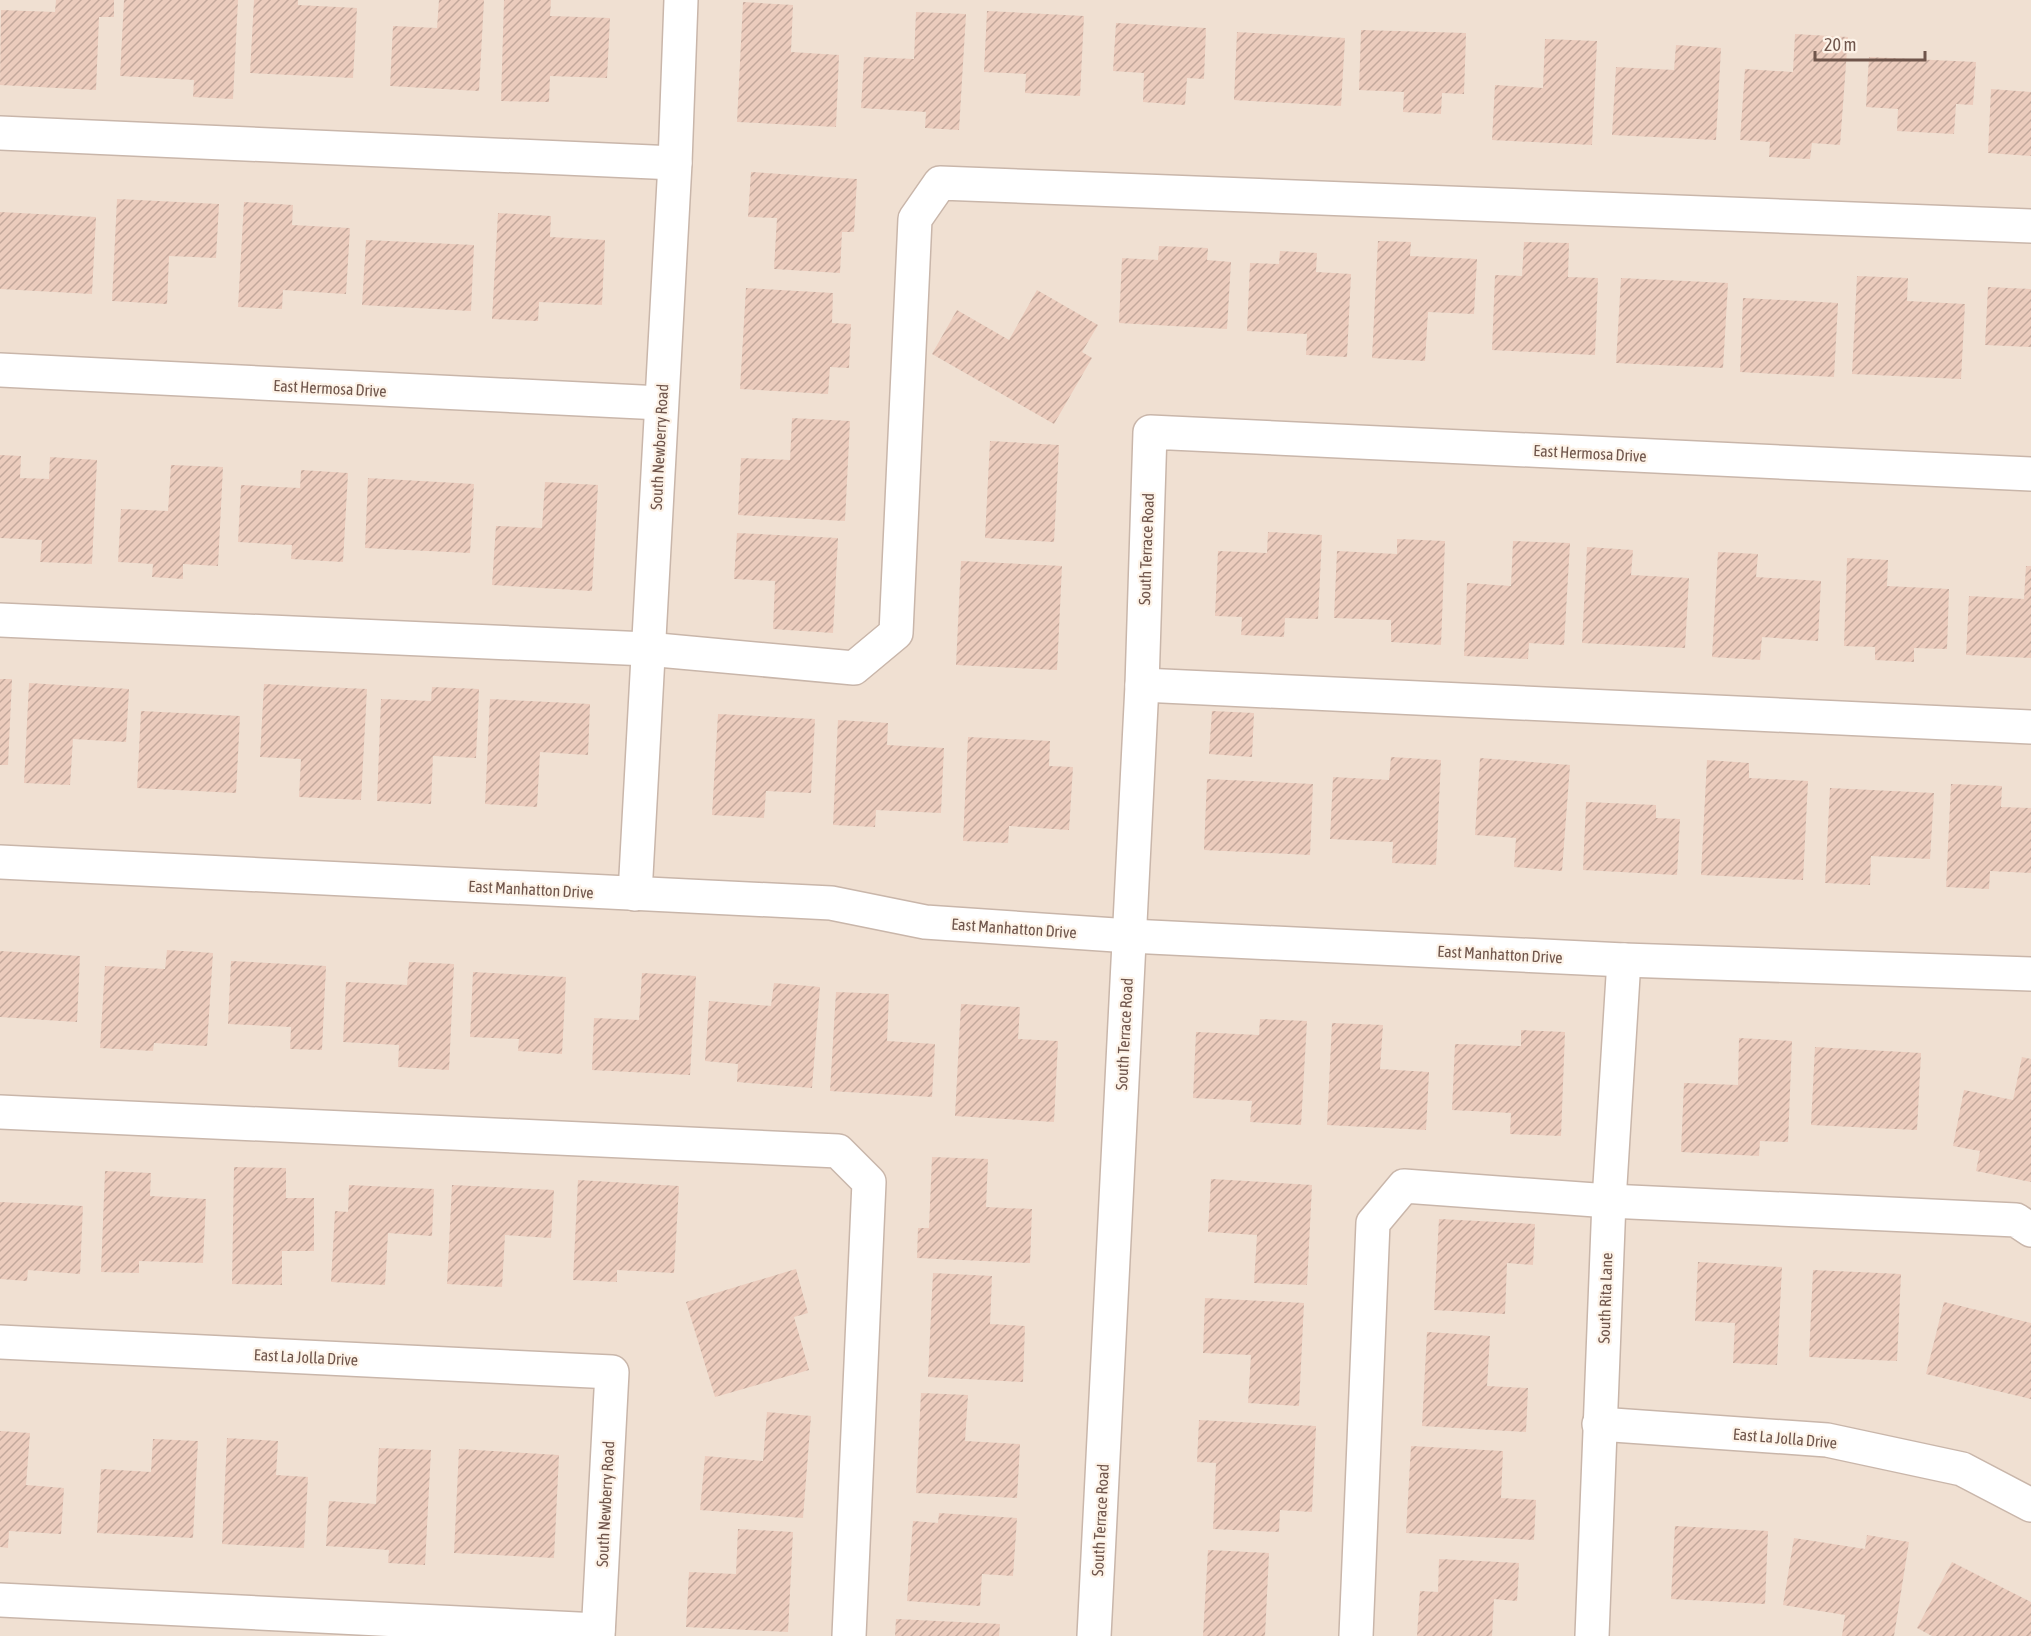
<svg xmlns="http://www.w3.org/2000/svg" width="2031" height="1636" viewBox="0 0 2031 1636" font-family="'Asap Condensed',sans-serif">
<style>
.residential{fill:#f0e0d2}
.building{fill:url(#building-hatch)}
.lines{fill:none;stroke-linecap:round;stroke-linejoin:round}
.minor-casing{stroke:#c9b6aa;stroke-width:36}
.minor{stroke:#fff;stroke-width:33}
.labels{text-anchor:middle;stroke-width:4.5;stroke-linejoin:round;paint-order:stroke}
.street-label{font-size:16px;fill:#6f554b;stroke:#fdf3e8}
</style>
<defs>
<pattern id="building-hatch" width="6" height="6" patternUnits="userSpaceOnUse" patternTransform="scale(1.5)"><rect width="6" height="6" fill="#ecccbd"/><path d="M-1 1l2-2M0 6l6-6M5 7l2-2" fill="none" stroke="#c3a89c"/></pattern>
</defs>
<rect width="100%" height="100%" fill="#faefe2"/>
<rect class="residential" x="0" y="0" width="2031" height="1636"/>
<g class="building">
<path d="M56,0h58v17h-15l-3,73 -96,-5 1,-75 54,2z"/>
<path d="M124,0h114l-5,99 -40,-2 1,-17 -74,-4z"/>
<path d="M254,0h44v5l59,3 -4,70 -103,-5z"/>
<path d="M439,0h45l-5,91 -89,-5 3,-60 44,2z"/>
<path d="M504,0h47l-1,16 60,2 -3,60 -57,-2 -1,26 -48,-1z"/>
<path d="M743,2l50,3 -2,47 48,3 -3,72 -99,-5z"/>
<path d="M987,11l97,5 -4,80 -55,-3 1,-19 -42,-2z"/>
<path d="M916,12l50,2 -7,116 -34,-2 1,-16 -65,-4 3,-51 50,2z"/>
<path d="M1116,23l90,5 -2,51 -17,-1 -2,27 -42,-3 1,-29 -31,-2z"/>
<path d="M1361,30l105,3 -2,61 -22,-1 -1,21 -38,-2 1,-20 -45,-2z"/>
<path d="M1237,32l108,6 -4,68 -107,-6z"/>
<path d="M1795,34l53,3 -8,108 -28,-2 -2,16 -41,-2 1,-15 -30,-2 5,-71 48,3z"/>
<path d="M1545,39l52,2 -5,104 -100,-5 3,-55 48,3z"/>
<path d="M1676,45l45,3 -5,92 -104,-5 4,-68 58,3z"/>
<path d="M1869,57l107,5 -3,43 -17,-1 -2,30 -57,-3 1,-22 -32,-2z"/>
<path d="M1991,89l40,3v64l-43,-3z"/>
<path d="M751,172l106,7 -3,53h-12l-2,41 -66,-4 3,-51 -29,-1z"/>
<path d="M117,199l102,5 -3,54 -47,-2 -2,48 -55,-3z"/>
<path d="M244,202l49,3 -1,20 58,3 -4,66 -63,-4 -1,19 -44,-2z"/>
<path d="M0,212l96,5 -4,77 -92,-5z"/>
<path d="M498,213l53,3 -1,21 55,3 -3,65 -63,-3 -1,19 -46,-2z"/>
<path d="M366,240l108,5 -3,66 -109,-6z"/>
<path d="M1378,241l33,1 -1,14 67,3 -3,55 -46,-2 -3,49 -53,-3z"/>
<path d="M1524,242l45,1 -1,34 30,1 -3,77 -103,-5 3,-75 27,1z"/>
<path d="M1159,246l49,2 -1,12 24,2 -4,67 -108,-6 3,-65 36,2z"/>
<path d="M1280,251l37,2 -1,19 35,2 -4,83 -41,-2 1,-21 -60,-3 3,-68 29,1z"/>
<path d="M1857,276l51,2 -1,23 58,3 -4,75 -109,-5z"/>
<path d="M1621,278l107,5 -5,85 -107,-5z"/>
<path d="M1988,287l43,2v58l-46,-2z"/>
<path d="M746,288l87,5 -1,30 19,1 -2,44 -19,-1 -2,27 -88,-5z"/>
<path d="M1037,290l61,35 -16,27 10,6 -38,66 -122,-70 25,-44 52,30z"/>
<path d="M1743,298l95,5 -4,74 -94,-5z"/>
<path d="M792,418l58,3 -5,100 -107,-6 3,-57 49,2z"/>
<path d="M990,441l69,4 -5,97 -69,-4z"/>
<path d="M0,455l21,1 -1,22 29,1 1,-22 47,3 -5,104 -52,-2 2,-22 -42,-2z"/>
<path d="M171,465l52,2 -5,99 -35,-2v15l-31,-2 1,-13 -35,-2 3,-53 47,2z"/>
<path d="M301,470l47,3 -5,89 -52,-3 1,-14 -54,-3 3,-57 59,3z"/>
<path d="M368,478l106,6 -4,69 -105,-5z"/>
<path d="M545,482l53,3 -6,106 -100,-6 4,-59 46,2z"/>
<path d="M1268,532l54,3 -4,84 -33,-1 -1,19 -43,-2 1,-18 -27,-1 3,-65 49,2z"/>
<path d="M737,533l101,5 -5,95 -60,-4 2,-48 -41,-2z"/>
<path d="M1397,539l48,2 -4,104 -50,-3v-22l-57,-2 3,-67 60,3z"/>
<path d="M1513,541l57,2 -6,102 -35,-2 -1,16 -64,-3 3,-73 44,3z"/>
<path d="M1587,547l46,3 -2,25 58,3 -4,70 -103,-5z"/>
<path d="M1718,552l40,2 -2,23 65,4 -3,60 -56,-4 -2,23 -48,-3z"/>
<path d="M1847,558l41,2 -1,26 62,3 -2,60 -33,-1v14l-39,-2v-13l-31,-1z"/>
<path d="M961,561l101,5 -5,104 -101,-5z"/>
<path d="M2026,566h5v92l-65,-3 3,-59 55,3z"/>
<path d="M0,679h12l-4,86h-8z"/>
<path d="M29,683l100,6 -3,53 -53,-3 -3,46 -46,-2z"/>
<path d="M264,684l103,5 -6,111 -62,-3 2,-38 -41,-2z"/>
<path d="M432,687l47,2 -3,69 -43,-2 -2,48 -54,-3 4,-102 50,2z"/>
<path d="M490,699l100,5 -2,51 -48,-3 -3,55 -52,-3z"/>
<path d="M141,711l99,5 -4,77 -99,-5z"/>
<path d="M1212,711l42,2 -2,44 -43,-3z"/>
<path d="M718,714l97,5 -4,74 -45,-2 -2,27 -52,-3z"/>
<path d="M838,720l50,3 -1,22 57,3 -3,65 -65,-3 -1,17 -42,-2z"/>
<path d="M968,737l82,4 -1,25 24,1 -4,63 -60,-4 -1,17 -45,-2z"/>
<path d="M1391,757l50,3 -5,105 -44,-2 1,-21 -63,-3 3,-62 56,3z"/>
<path d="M1480,758l90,7 -8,106 -48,-4 2,-29 -41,-3z"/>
<path d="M1707,760l42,3v15l59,3 -5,99 -102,-5z"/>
<path d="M1207,779l106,5 -3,71 -106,-5z"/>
<path d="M1951,784l51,2 -1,21 30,1v65l-41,-2 -1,18 -43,-2z"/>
<path d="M1830,788l104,5 -4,66 -59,-3 -1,29 -45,-2z"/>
<path d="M1586,802l70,3v13l24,1 -3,56 -94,-5z"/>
<path d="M167,950l46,3 -6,93 -53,-3 -1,8 -53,-3 5,-82 60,3z"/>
<path d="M0,951l80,5 -3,66 -77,-5z"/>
<path d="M231,961l95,5 -4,84 -32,-1 1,-22 -63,-3z"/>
<path d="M409,962l45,2 -5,106 -51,-3 1,-22 -56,-3 3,-60 61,3z"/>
<path d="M473,972l93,5 -4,77 -44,-3 1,-12 -49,-2z"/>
<path d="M642,973l54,3 -6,99 -98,-5 2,-52 45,2z"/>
<path d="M774,983l46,4 -8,101 -75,-6 1,-18 -33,-3 4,-60 62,5z"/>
<path d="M836,992l53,2 -2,47 48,3 -3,53 -102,-6z"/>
<path d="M961,1004l59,3 -2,32 40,2 -4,81 -99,-6z"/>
<path d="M1260,1019l47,2 -6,104 -51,-3 2,-21 -59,-3 3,-66 63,3z"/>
<path d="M1332,1023l51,2 -3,44 49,3 -3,58 -99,-5z"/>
<path d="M1521,1030l44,2 -4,104 -51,-2 1,-21 -59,-3 3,-66 66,2z"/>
<path d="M1739,1038l53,3 -4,101 -28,-1 -1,15 -78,-4 3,-69 54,2z"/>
<path d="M1815,1047l106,6 -4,77 -106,-5z"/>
<path d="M2022,1057l9,2v123l-55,-11 4,-20 -27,-5 11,-56 49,10z"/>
<path d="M932,1157l56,2 -2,48 46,2 -2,54 -113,-5 1,-30h11z"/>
<path d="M234,1167l52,1v30h28v53h-32v34l-50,-1z"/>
<path d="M105,1171l46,2 -1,23 56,3 -3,64 -64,-2v12l-38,-1z"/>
<path d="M1211,1179l101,6 -5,100 -53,-2 3,-48 -49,-3z"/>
<path d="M578,1180l101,6 -5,87 -57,-3v12l-44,-2z"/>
<path d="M349,1185l85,4 -2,47 -44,-3 -3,52 -54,-3 4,-71 13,1z"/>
<path d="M452,1185l102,5 -3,48 -46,-3 -3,52 -55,-3z"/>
<path d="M0,1202l83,4 -3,68 -52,-4 -1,11 -27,-2z"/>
<path d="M1439,1219l96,5 -2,41 -26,-2 -2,51 -71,-4z"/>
<path d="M1698,1262l84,5 -5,98 -44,-2 2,-40 -40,-2z"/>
<path d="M796,1269l12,44 -14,4 15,53 -94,27 -29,-95z"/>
<path d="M1813,1270l88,4 -4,87 -88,-4z"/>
<path d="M933,1273l59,3 -2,48 35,2 -2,56 -95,-5z"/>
<path d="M1205,1298l99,5 -5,103 -51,-3 3,-48 -48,-2z"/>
<path d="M1944,1302l87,21v76l-105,-25z"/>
<path d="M1427,1332l63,4 -3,50 41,2 -2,44 -104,-6z"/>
<path d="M921,1393l47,2 -3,46 55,3 -3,54 -101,-5z"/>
<path d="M767,1412l44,4 -8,102 -103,-8 5,-54 58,5z"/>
<path d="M1199,1420l117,6 -4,86 -32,-2 -1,22 -66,-3 3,-66 -19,-1z"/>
<path d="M0,1431l30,2 -4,52 38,3 -3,46 -52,-3 -1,17 -8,-1z"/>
<path d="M227,1438l51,3 -2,34 32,2 -4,71 -82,-4z"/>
<path d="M153,1439l45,2 -5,97 -96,-5 4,-64 50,3z"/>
<path d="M1411,1446l92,5 -2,47 35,2 -2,40 -128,-7z"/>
<path d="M379,1448l52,2 -6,115 -37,-2 1,-13 -63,-4 3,-45 47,3z"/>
<path d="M459,1449l100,6 -5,103 -100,-5z"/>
<path d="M939,1513l78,5 -4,58 -31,-2 -2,32 -73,-5 6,-80 25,2z"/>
<path d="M1675,1526l93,5 -3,73 -94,-5z"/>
<path d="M738,1529l55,3 -5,100 -102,-5 3,-55 47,2z"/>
<path d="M1867,1535l42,7 -15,94h-52l3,-21 -62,-10 11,-67 71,11z"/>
<path d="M1208,1550l61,3 -4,83h-62z"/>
<path d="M1439,1559l80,4 -2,38 -23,-2 -2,37h-75l3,-45 18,1z"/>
<path d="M1952,1562l79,40v34h-99l-15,-8z"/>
<path d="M896,1619l104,5 -1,12h-104z"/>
</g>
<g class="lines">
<g class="minor-casing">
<g id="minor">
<path d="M0,133l675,30"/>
<path d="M0,370l661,33"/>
<path d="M0,620l647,29 207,19 42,-35 19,-414 25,-36 1091,43"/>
<path d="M1142,685l889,42"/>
<path d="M0,862l831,41 94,19 205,14 494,24 407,14"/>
<path d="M635,894l40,-731 6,-163"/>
<path d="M0,1112l838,39 31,31 -20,454"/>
<path d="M0,1342l612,30 -14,264"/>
<path d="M1599,1424l228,16 135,29 69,36"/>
<path d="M0,1600l598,30"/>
<path d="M1094,1636l48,-951 8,-253 881,42"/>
<path d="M1356,1636l17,-413 31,-37 205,15 407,19 15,10"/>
<path d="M1592,1636l17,-435 15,-241"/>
</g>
</g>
<use href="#minor" class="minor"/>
</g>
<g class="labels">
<g class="street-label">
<text transform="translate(330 388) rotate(3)" y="6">East Hermosa Drive</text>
<text transform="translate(659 447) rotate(-87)" y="6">South Newberry Road</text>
<text transform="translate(1590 453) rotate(3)" y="6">East Hermosa Drive</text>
<text transform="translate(1146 549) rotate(-88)" y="6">South Terrace Road</text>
<text transform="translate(531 889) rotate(3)" y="6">East Manhatton Drive</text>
<text transform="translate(1014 928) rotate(4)" y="6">East Manhatton Drive</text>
<text transform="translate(1500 954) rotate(3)" y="6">East Manhatton Drive</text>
<text transform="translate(1124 1034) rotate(-87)" y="6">South Terrace Road</text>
<text transform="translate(1605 1298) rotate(-88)" y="6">South Rita Lane</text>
<text transform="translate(306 1357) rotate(3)" y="6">East La Jolla Drive</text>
<text transform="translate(1785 1438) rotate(5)" y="6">East La Jolla Drive</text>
<text transform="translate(605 1504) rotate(-87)" y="6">South Newberry Road</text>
<text transform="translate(1100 1520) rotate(-87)" y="6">South Terrace Road</text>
</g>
</g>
<path d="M1815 51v9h110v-9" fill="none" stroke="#6f554b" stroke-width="3"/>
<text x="1824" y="51" font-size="18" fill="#6f554b" stroke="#fdf3e8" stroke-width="4.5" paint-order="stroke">20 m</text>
</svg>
